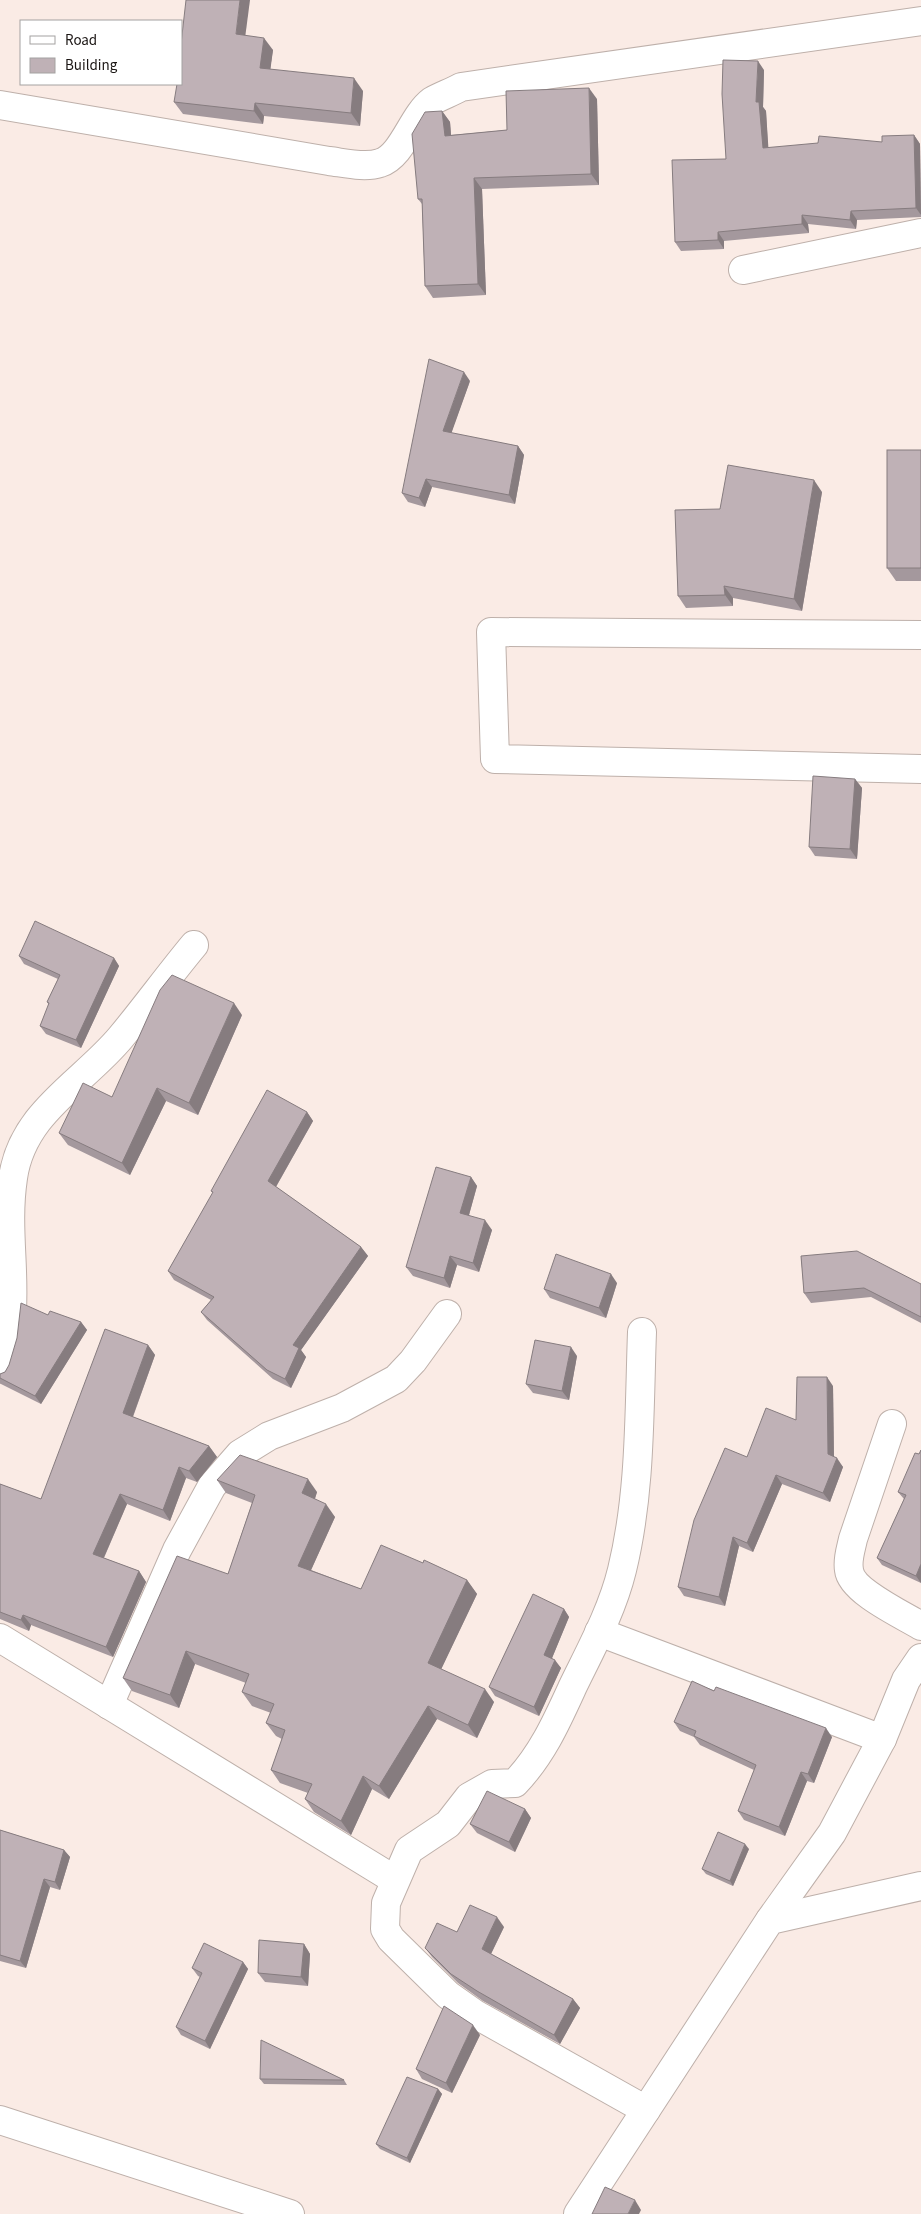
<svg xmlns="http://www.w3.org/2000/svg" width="921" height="2214" viewBox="0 0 921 2214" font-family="'Source Sans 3',sans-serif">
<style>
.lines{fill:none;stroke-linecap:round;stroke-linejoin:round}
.minor-casing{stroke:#beb0aa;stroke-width:30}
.minor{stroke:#fff;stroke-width:28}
.wall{fill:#a4989d}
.shaded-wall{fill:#867c7f}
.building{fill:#bfb1b6;stroke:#867c7f}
</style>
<rect width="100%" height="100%" fill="#faebe5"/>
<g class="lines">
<g class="minor-casing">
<g id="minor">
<path d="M0,105l329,56c16,2 36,7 51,2 23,-7 32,-47 52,-62 9,-5 20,-9 29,-14l460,-66"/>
<path d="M743,270l178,-37"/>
<path d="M921,635l-430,-3 4,127 426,10"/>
<path d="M642,1332c-3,80 -1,160 -20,238 -10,41 -31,79 -49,116 -16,35 -31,69 -58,97l-23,1 -23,13 -21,27 -39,26 -23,53 -1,26 6,10 57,56 27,19 171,96"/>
<path d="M0,1369c25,-69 3,-124 13,-191 9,-66 70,-95 108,-141 25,-30 48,-62 73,-92"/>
<path d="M892,1424l-39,115c-2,10 -6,20 -4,31 2,21 54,45 72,56"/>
<path d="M599,1632l283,107"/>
<path d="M0,1638l395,242"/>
<path d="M109,1705l68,-155 35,-64 28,-32 29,-18 73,-28 54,-29 17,-18 34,-47"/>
<path d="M770,1920l62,-87 50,-94 24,-59 15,-22"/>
<path d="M0,2120l290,94"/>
<path d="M578,2214l192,-294 151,-34"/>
</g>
</g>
<use href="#minor" class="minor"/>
</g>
<g class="wall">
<path d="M246,35l27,15 -3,19 93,22 -3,35 -96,-10 -1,8 -80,-10 -9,-12z"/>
<path d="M764,70l-1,37 3,4 2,37 114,-6 32,-7 6,9 1,73 -64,3 -1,9 -48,-5 1,9 -85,8v8l-43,2 -6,-9 51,-83z"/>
<path d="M597,99l2,86 -117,4 4,106 -53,3 -8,-12 -3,-82 -4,-5 24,-88 8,11 1,13 56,-5z"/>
<path d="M470,381l-19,52 67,13 6,9 -9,49 -83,-17 -7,20 -17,-5 -6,-9z"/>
<path d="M921,450v131h-25l-9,-13z"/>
<path d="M822,492l-20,119 -69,-13v8l-47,2 -8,-12 42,-87z"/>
<path d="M855,779l7,9 -5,71 -42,-3 -6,-9z"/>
<path d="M19,956l95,2 5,8 -38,82 -35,-14 -6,-8 9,-21 -2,-3 11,-23 -34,-15z"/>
<path d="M242,1015l-44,100 -32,-14 -36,74 -62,-30 -9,-12 53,-36z"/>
<path d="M307,1112l6,9 -37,66 85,60 7,9 -67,94 5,7 -15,31 -18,-9 -66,-59 -6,-8 10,-12 -37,-20 -6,-9 45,-78 -2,-2z"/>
<path d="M471,1177l6,9 -8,29 23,15 -13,42 -22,-7 -7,23 -37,-12 -7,-9z"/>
<path d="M801,1256l120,28v39l-50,-26 -60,6 -7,-10z"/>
<path d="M617,1283l-11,35 -56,-20 -6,-9z"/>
<path d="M48,1315l33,7 6,8 -46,74 -40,-20 -1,-1v-9l5,-2z"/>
<path d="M148,1345l7,10 -22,62 76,29 8,11 -20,25 -11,-4 -16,43 -43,-17 -23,54 35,13 7,11 -33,75 -82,-32 -2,6 -29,-12v-135l41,15z"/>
<path d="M577,1356l-8,44 -36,-7 -7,-9z"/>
<path d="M833,1386l1,71 9,10 -13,35 -48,-18 -29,68 -14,-6 -14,60 -41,-10 -6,-9 69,-130 49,-37z"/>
<path d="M921,1450v133l-39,-18 -5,-7 27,-59 -6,-7z"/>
<path d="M217,1480l100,12 -2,7 20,18 -24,53 50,19 62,-26 44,17 10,14 -36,75 53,33 -17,36 -40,-19 -48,80 -17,-10 -21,46 -37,-23 -9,-13 3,-6 -28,-10 -9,-13 11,-31 -6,-3 -10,-13 5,-10 -19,-7 -10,-14 4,-9 -51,-19 -16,44 -47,-17 -9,-13 105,-104 24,-71 -26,-10z"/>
<path d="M564,1609l5,8 -17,41 9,10 -22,48 -44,-20 -6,-9z"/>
<path d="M714,1691l118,46 -18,46 -7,-2 -22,55 -41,-16 -6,-9 16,-41 -54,-25 -6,-8 -14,-6 -6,-9z"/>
<path d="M525,1809l6,9 -16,34 -38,-19 -7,-9z"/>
<path d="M0,1830l64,20 6,7 -10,33 -10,-3 -24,81 -26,-7z"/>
<path d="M749,1849l-16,37 -27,-12 -4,-5z"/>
<path d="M504,1927l-13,27 82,45 7,9 -20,36 -77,-43 -25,-18 -26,-26 -7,-9 32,-16z"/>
<path d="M304,1944l6,10 -2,32 -43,-4 -7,-9z"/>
<path d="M243,1962l5,7 -38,80 -29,-14 -5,-8 24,-50 -2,-1 -6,-8z"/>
<path d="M480,2035l-28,58 -30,-14 -6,-10z"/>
<path d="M260,2079l84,1 3,5 -83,-1z"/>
<path d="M438,2089l4,5 -32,69 -30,-14 -4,-5z"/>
</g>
<g class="shaded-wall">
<path d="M240,0h10l-6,46 -8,-12z"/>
<path d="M264,38l9,12 -4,30 -9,-12z"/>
<path d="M758,61l6,9 -1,37 3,4 3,46 -6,-9 -7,-46z"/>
<path d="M354,78l9,13 -3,35 -9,-13z"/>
<path d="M589,88l8,11 2,86 -8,-11z"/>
<path d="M255,103l9,13 -1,8 -9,-13z"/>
<path d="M442,111l8,11 2,25 -7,-11z"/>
<path d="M914,135l6,9 1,71 -5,-7z"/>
<path d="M474,178l8,11 4,106 -8,-11z"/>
<path d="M851,211l6,9 -1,9 -6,-9z"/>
<path d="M802,215l6,9 1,9 -7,-9z"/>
<path d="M718,232l6,9v8l-6,-9z"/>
<path d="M464,372l6,9 -21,59 -6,-9z"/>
<path d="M518,446l6,9 -9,49 -6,-9z"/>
<path d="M426,479l6,8 -7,20 -6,-9z"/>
<path d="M814,480l8,12 -20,119 -8,-12z"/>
<path d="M724,586l9,12v8l-8,-11z"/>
<path d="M855,779l7,9 -5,71 -7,-10z"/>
<path d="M114,958l5,8 -38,82 -5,-8z"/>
<path d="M234,1003l8,12 -44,100 -9,-12z"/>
<path d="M157,1088l9,13 -36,74 -8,-12z"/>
<path d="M307,1112l6,9 -39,69 -6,-9z"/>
<path d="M471,1177l6,9 -10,36 -7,-9z"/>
<path d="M485,1220l7,10 -13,42 -6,-9z"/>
<path d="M361,1247l7,9 -67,94 5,7 -15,31 -6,-9 8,-34z"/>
<path d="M450,1256l7,9 -7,23 -6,-10z"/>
<path d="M611,1274l6,9 -11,35 -7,-10z"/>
<path d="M81,1322l6,8 -46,74 -6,-8z"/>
<path d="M148,1345l7,10 -25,69 -7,-11z"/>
<path d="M571,1347l6,9 -8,44 -7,-9z"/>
<path d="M827,1377l6,9 1,77 -6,-9z"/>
<path d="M209,1446l8,11 -20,25 -8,-11z"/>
<path d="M837,1458l6,9 -13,35 -7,-9z"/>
<path d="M179,1467l7,11 -16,43 -7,-11z"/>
<path d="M776,1475l6,9 -29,68 -6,-9z"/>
<path d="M308,1479l9,13 -5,15 -10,-14z"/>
<path d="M120,1494l7,10 -26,60 -8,-10z"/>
<path d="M326,1504l9,13 -28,62 -9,-13z"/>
<path d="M733,1537l6,9 -14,60 -6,-9z"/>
<path d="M921,1564v19l-5,-7z"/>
<path d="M139,1571l7,11 -33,75 -7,-10z"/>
<path d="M467,1580l10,14 -39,82 -10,-13z"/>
<path d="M564,1609l5,8 -19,46 -6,-8z"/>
<path d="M23,1615l8,10 -2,6 -8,-11z"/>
<path d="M186,1651l9,13 -16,44 -9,-13z"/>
<path d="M555,1660l6,8 -22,48 -5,-9z"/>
<path d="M485,1689l9,13 -17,36 -9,-13z"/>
<path d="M428,1706l9,13 -48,80 -10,-13z"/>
<path d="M826,1728l6,9 -18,46 -6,-9z"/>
<path d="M801,1772l6,9 -22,55 -6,-9z"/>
<path d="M363,1776l9,13 -21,46 -10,-14z"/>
<path d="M525,1809l6,9 -16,34 -6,-10z"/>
<path d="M745,1844l4,5 -16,37 -3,-5z"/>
<path d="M64,1850l6,7 -10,33 -5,-8z"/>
<path d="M44,1879l6,8 -24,81 -6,-7z"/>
<path d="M497,1917l7,10 -15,31 -7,-9z"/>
<path d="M304,1944l6,10 -2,32 -7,-9z"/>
<path d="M243,1962l5,7 -38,80 -5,-8z"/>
<path d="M573,1999l7,9 -20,36 -6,-9z"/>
<path d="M473,2025l7,10 -28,58 -6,-10z"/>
<path d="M438,2089l4,5 -32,69 -3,-5z"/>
<path d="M635,2200l6,10 -2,4h-11z"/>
</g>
<g class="building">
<path d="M186,0h54l-4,34 28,4 -4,30 94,10 -3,35 -96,-10 -1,8 -80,-9 3,-18h4v-40z"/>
<path d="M723,60l35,1 -2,41h3l4,46 55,-5 1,-7 63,6v-6l32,-1 2,73 -65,3 -1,9 -48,-5v9l-84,8v8l-43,2 -3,-82 54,-1 -4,-65z"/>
<path d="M589,88l2,86 -117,4 4,106 -53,2 -3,-87h-4l-6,-65 13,-22 17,-1 3,25 62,-6 -1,-39z"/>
<path d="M429,359l35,13 -21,59 75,15 -9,49 -83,-16 -7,19 -17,-5z"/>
<rect x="887" y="450" width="34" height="118"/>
<path d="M728,465l86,15 -20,119 -70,-13 1,9 -47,1 -3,-86 45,-1z"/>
<path d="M813,776l42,3 -5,70 -41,-2z"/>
<path d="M35,921l79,37 -38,82 -36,-14 9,-23 -2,-1 13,-27 -41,-19z"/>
<path d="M172,975l62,28 -45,100 -32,-15 -35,75 -63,-30 24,-50 29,14 48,-107z"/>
<path d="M267,1090l40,22 -39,69 93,66 -68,98 6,3 -14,31 -18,-9 -66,-58 13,-15 -46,-26 45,-79 -2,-1z"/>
<path d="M436,1167l35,10 -11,36 25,7 -12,43 -23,-7 -6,22 -38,-11z"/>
<path d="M857,1251l64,33v33l-57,-29 -60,5 -3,-37z"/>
<path d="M556,1254l55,20 -12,34 -55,-19z"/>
<path d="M21,1303l27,12 2,-4 31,11 -46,74 -35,-18v-4l5,-2 4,-7 8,-27z"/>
<path d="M105,1329l43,16 -25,68 86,33 -20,25 -10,-4 -16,43 -43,-16 -27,60 46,17 -33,76 -83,-32 -2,5 -21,-8v-128l41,15z"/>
<path d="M535,1340l36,7 -9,44 -36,-7z"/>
<path d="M797,1377h30l1,77 9,4 -14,35 -47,-18 -29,68 -14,-6 -14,60 -41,-10 16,-67 31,-72 22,9 19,-49 30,12z"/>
<path d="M921,1450v114l-5,12 -39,-18 29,-63 -8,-3 17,-39 4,1z"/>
<path d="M240,1455l68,24 -6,14 24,11 -28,62 63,23 20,-44 42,18 1,-3 43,20 -39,83 57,26 -17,36 -40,-19 -49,80 -16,-10 -22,45 -36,-22 7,-15 -41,-14 14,-40 -19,-7 8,-19 -32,-12 7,-18 -63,-23 -16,44 -47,-17 54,-122 51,18 27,-79 -38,-15z"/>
<path d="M533,1594l31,15 -20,46 11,5 -21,47 -45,-20z"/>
<path d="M692,1681l22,10 2,-4 110,41 -18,46 -7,-2 -22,55 -41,-16 18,-46 -62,-29 2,-5 -22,-9z"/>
<path d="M487,1791l38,18 -16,33 -39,-18z"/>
<path d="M0,1830l64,20 -9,32 -11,-3 -24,82 -20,-6z"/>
<path d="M718,1832l27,12 -15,37 -28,-12z"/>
<path d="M470,1905l27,12 -15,32 91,50 -19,36 -77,-44 -26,-17 -26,-26 12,-25 20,9z"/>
<path d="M259,1940l45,4 -3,33 -43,-4z"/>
<path d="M204,1943l39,19 -38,79 -29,-14 26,-54 -10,-5z"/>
<path d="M444,2006l29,19 -27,58 -30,-14z"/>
<path d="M261,2040l83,40 -84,-1z"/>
<path d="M407,2077l31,12 -31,69 -31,-14z"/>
<path d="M605,2187l30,13 -7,14h-36z"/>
</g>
<rect x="20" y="20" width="162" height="65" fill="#ffffff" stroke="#a4a2a1"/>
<rect x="30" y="36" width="25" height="8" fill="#ffffff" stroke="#a4a2a1"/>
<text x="65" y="45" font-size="15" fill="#1b1614">Road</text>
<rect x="30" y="58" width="25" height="15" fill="#bfb1b6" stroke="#a4a2a1"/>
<text x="65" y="70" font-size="15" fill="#1b1614">Building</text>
</svg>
